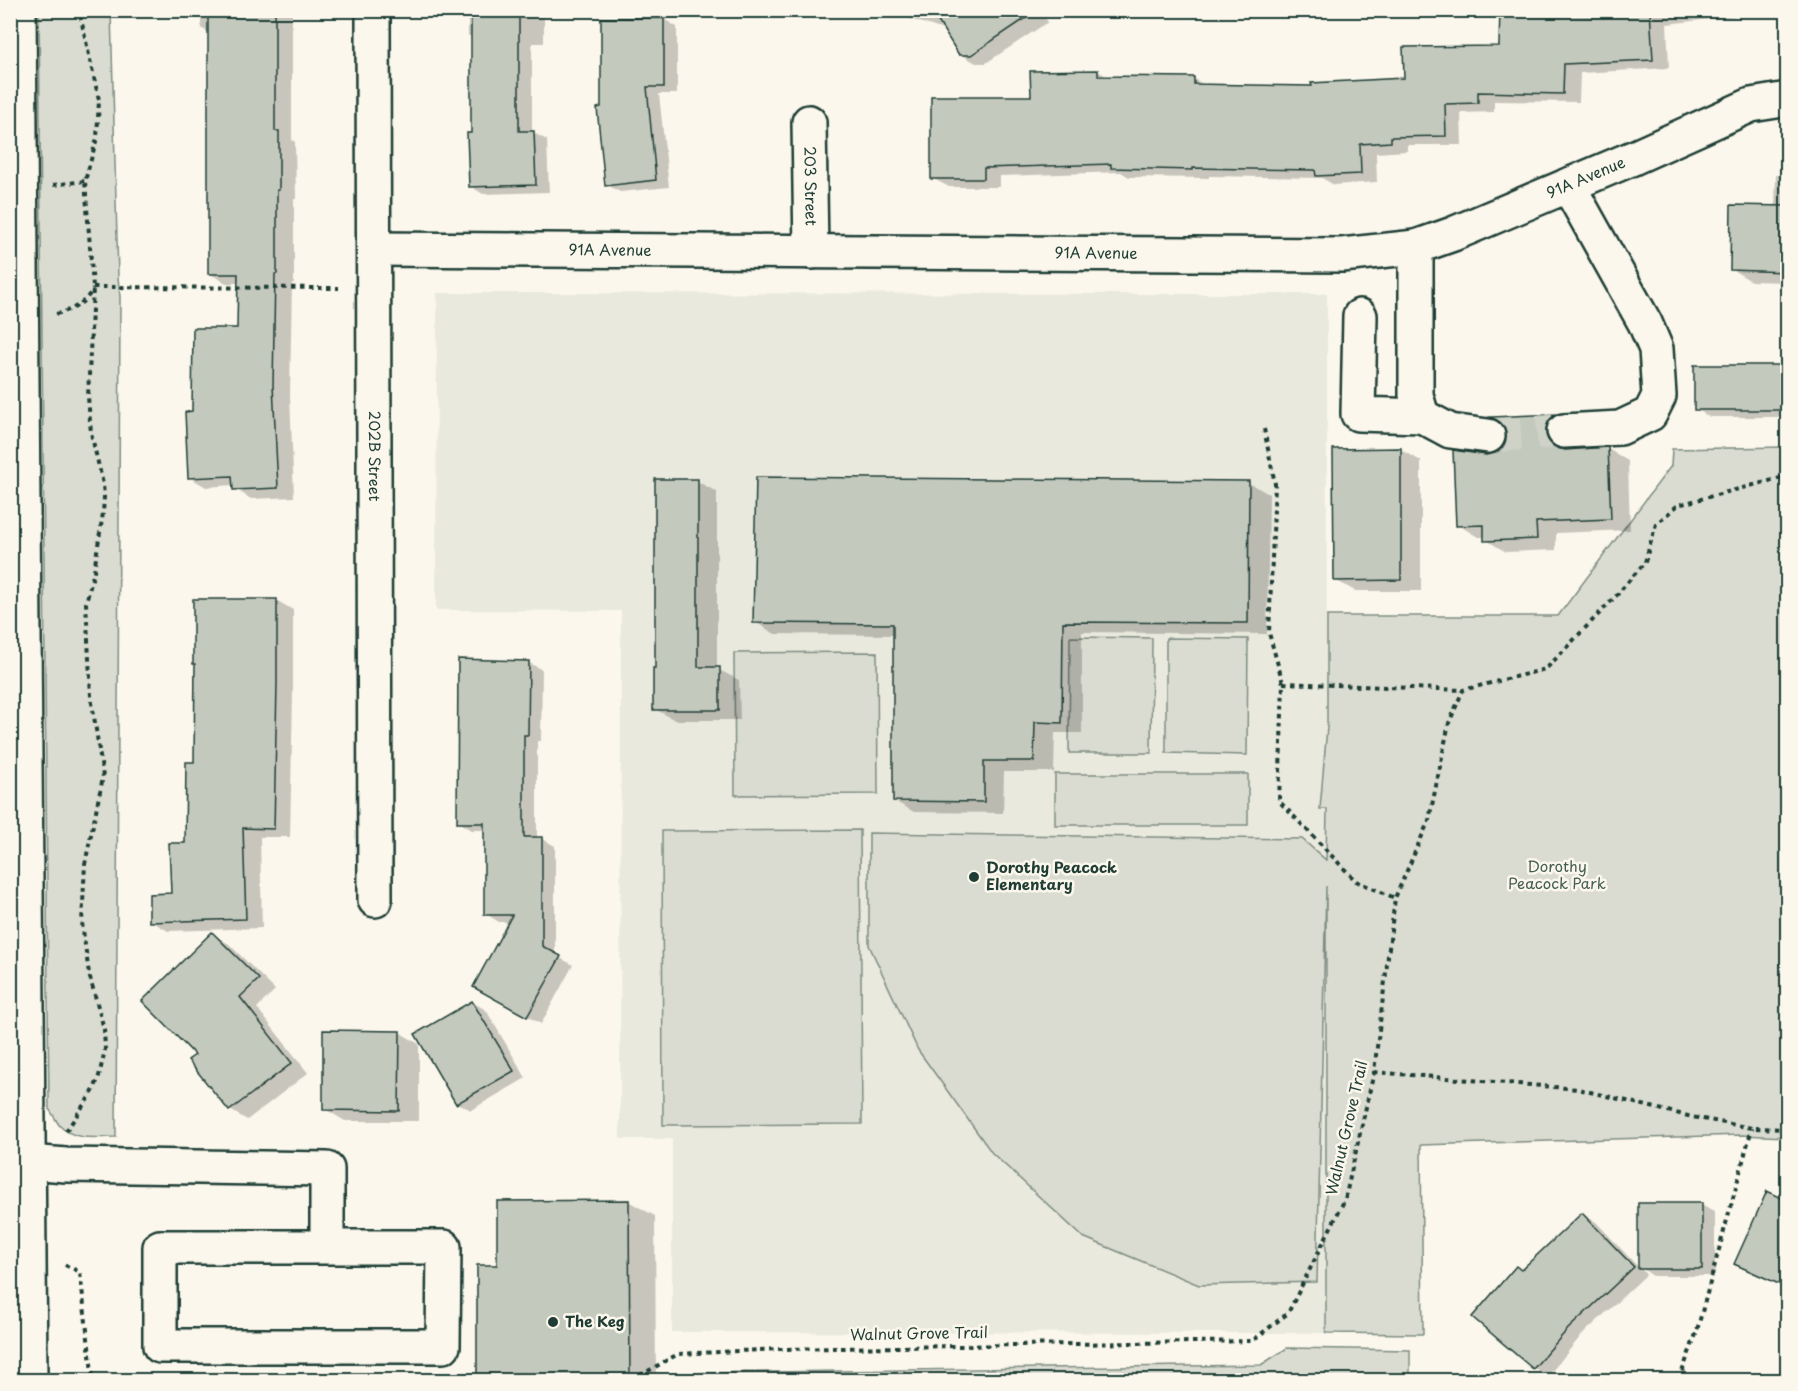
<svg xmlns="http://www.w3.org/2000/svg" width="1798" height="1391" viewBox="0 0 1798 1391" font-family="'Playpen Sans',sans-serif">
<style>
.built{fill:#eae9de}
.green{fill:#dbdcd1;stroke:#7d8c82;stroke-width:1.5}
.shadow{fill:#0003}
.building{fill:#c4c9be;stroke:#1f3d34;stroke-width:1.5}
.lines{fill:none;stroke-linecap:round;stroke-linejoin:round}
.minor-tunnel{stroke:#cfd2c7;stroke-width:33;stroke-dasharray:33 16;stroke-linecap:butt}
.minor-casing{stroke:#1f3d34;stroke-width:38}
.major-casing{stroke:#1f3d34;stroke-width:38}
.path{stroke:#1f3d34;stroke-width:4;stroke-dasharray:4.5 4.5;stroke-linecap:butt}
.minor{stroke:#fbf7ec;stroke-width:33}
.major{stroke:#fbf7ec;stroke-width:33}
.poi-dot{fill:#1f3d34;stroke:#fbf7ec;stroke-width:2}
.labels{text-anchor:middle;stroke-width:5;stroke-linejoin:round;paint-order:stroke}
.street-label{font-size:15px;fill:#1f3d34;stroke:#fbf7ec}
.park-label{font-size:15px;fill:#455d53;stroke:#fbf7ec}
.poi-label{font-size:15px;font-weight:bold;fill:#1f3d34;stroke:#fbf7ec;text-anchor:start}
</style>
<rect width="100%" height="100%" fill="#fbf7ec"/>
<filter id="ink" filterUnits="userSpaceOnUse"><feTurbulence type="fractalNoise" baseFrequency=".0167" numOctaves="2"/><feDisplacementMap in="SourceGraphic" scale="12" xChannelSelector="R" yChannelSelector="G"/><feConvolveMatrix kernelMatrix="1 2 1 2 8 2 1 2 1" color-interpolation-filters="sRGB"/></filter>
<g filter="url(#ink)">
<path class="built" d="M437,293l890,1 -1,1039 -654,-1v-193h-52l1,-528 -185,-1z"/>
<g class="green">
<path d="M39,11h72l7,266 2,20 -4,840c-18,0 -42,4 -56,-11 -4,-5 -7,-12 -11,-17z"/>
<path d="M1787,447v690l-46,-2 -320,10 2,189 -97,-1v-447l-9,396 -118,3 -116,-48 -91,-84 -74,-103 -49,-105v-112l433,6 24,21 1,-51h-7l7,-82v-111h231l113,-150 1,-17z"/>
<path d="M1070,637l82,1 -1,115h-82z"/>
<path d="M1166,638l82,1 -1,116 -81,-2z"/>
<path d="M877,652l1,142 -143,1 -1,-142z"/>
<rect x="1055" y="774" width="193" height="51"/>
<path d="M860,830l2,294 -199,1 -1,-294z"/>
<path d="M1287,1348l123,2v30h-720l11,-7 560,-8z"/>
</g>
<g class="shadow">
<path d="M201,10h91v130l3,2 1,57h-2v84h-2l-2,112 4,102 -43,2 -16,-10 -1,-4 -28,2 -17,-10 4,-64 45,-83 2,-47h-14l-17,-10v-240l-8,-5z"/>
<path d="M468,10h76v33h-12v89l15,8 2,52 -66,2 -13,-8 2,-52v-96l-4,-3z"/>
<path d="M666,10h76v7l-67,-2z"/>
<path d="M884,10h156l8,12 -62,41h-10l-16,-9 -14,-23z"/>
<path d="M1501,10h287l-121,14 2,44 -89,5 -1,29 -85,-1v11l-33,1 1,32h-55v6l-31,2 1,29 -43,3 -12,-7 -113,-2v2l-80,-1 -8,-5 -121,4v11h-51l-17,-9 100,-80 66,-27 11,7 85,1 11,6 108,2 92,-7 95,-32z"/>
<path d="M602,19h62l13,8v67h-18l10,93 -49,5 -13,-7 -5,-76z"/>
<path d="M1776,175h12v107l-37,-1 -20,-12 44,-62z"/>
<path d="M1788,366v51h-79l-13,-8z"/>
<path d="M1556,416l19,11 -10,17 2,7 41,-2 20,12 2,69 -74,3v17l-50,2 -20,-12 -1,-3h-7l-20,-12 37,-70 9,-6 4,-10 -1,-10 -4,-6 -8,-4z"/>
<path d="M1401,450l20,11v130h-66l-20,-11z"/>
<path d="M697,481l20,11v177l22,11 1,40h-65l-20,-11 1,-40z"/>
<path d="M1249,483l20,11 -2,140 -185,-2v101h-27l-1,39h-50l-1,41 -89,-1 -20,-11v-166l-119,-1 -20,-12z"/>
<path d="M276,600l17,10v85l-3,142h-30l2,91 -94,3 -17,-10 22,-26 13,-51 9,-81z"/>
<path d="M528,662l14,8 -1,71h-4v97h4l14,8v109l18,10 -32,59 -66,-38 35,-64h-11l-13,-8v-84h-15l-13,-8z"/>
<path d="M212,934l17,10 46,46 -18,18 51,65 -61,47 -17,-10 -32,-55z"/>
<path d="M472,1002l14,8 40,68 -55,32 -14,-7z"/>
<path d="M399,1032l20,12v77h-74l-20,-12z"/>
<path d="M628,1201l27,15 1,164h-175l-2,-1 20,-112z"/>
<path d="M1701,1205l14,7v64h-62l-12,-8 5,7 -65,61 -33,40 -14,-8 -59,-52 107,-102 14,8 44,47z"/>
<path d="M1463,1376l64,1 6,3h-70z"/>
</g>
<g class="building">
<path d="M208,10h67v121h4v59h-2v84h-2l-2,111 5,103 -45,2 -1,-14 -44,2 -3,-66 7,-1 1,-83h44l1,-54h-30z"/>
<path d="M471,10h48v121h15l2,54 -67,2 -2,-54h4z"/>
<path d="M931,10h107l-67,45h-12z"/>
<path d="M1500,10h150l3,50 -89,4 -1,30 -85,-2v11l-33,1 1,32 -55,1v5l-31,2 1,30 -45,2 -1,-6 -122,-2v2l-82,-2v-4l-127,4v11h-53v-83h100l-1,-25 68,-1v6l96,1v7l118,2 -1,-3 93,-5 -1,-31 96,-1z"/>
<path d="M601,18h63v69h-17l9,93 -51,6 -8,-78 4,-1z"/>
<path d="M1731,205l57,1v66l-58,-2z"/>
<rect x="1694" y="365" width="94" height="45"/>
<path d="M1557,414l-9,8 -3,9 3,10 7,6 10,3 43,-3 3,72 -75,3 1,17 -53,2v-16l-28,1 -3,-76 33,5 9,-2 7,-5 4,-9 -1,-10 -5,-7 -10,-5z"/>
<path d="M1401,448v132l-67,1 -1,-132z"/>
<path d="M756,477l493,4 -1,142 -185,-1 -1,101 -27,-1 -1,39h-50v41l-91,-1v-177l-140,-1z"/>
<path d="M655,479h43v188h22v43h-67v-42h2z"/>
<path d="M193,599h84v85l-3,145 -31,-1 3,91 -97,3v-28l22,-1 -2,-50h16l1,-81h8l1,-98h-2z"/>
<path d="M458,659l71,2 -1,74h-4v102h18v109l19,10 -34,61 -54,-30 39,-72h-28v-92h-27z"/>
<path d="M212,932l47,47 -19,18 52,66 -63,48 -41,-51 7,-5 -53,-54z"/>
<path d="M472,1001l42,70 -58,33 -41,-70z"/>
<path d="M323,1030l77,1 -1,80 -76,-1z"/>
<path d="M1767,1191l21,10v87l-54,-24z"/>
<path d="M629,1200l1,179 -153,1v-115h20v-64z"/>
<rect x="1638" y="1203" width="64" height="66"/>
<path d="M1582,1213l52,54 -66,62 -35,40 -61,-52 44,-51 5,4z"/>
</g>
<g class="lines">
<path class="minor-tunnel" d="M1488,436l76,-5"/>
<g class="minor-casing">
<g id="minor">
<path id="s1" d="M373,10l2,890"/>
<path id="s2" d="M809,122l2,130"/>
<path d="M1416,247v148l6,21 28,15 38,5"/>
<path id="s3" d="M374,249l968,6 74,-8 37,-13 180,-76 118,-53 37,-6"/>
<path d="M1360,316l-2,98 64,2"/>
<path d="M1564,431l56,-3 30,-14 9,-18 -3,-47 -11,-26 -77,-138"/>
<path d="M29,1162l37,3 261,4v78h-167v99h283l1,-99h-117"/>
</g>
</g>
<g class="major-casing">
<path id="major" d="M19,10l11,1370"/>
</g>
<g class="path">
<path d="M53,185l32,-4"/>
<path d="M93,287l246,1"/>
<path d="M56,314c17,-4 28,-10 37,-25"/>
<path d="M1264,429l11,55 -6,149 14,50 -4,118 77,80 39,17"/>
<path d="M1283,683l180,7"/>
<path d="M1374,1072l204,17 114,28 60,11 36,1"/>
<path d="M66,1131l28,-41 5,-14 6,-26 -1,-21 -15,-55 -7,-51 3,-59 18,-87 -12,-81 -5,-93 8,-32 9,-58 1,-16 -1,-13 -12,-51 -3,-36 5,-110 -8,-106 12,-43 2,-38 -20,-90"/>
<path d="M65,1265l15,7 13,108"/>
<path d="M632,1380l46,-26 102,-5 472,-8 36,-28 57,-114 29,-127 21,-174 34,-78 20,-97 14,-33 83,-21 70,-73 29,-34 11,-38 22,-19 110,-29"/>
<path d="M1679,1380l17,-46 56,-206"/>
</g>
<use href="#minor" class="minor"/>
<use href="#major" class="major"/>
</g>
</g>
<g class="poi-dot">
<circle cx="974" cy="877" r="6"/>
<circle cx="553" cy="1322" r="6"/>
</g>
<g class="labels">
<g class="street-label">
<text dy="5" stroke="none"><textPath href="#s3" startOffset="1226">91A Avenue</textPath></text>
<text dy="5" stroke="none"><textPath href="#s2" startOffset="64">203 Street</textPath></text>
<text dy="5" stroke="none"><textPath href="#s3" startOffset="236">91A Avenue</textPath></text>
<text dy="5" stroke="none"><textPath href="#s3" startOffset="722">91A Avenue</textPath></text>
<text dy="5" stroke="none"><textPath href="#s1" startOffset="446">202B Street</textPath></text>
<text transform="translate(1347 1128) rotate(-77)" y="5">Walnut Grove Trail</text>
<text transform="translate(919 1334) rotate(-1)" y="5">Walnut Grove Trail</text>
</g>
<g class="park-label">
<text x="1557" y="872">Dorothy<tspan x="1557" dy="17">Peacock Park</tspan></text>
</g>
<g class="poi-label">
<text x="986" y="873">Dorothy Peacock<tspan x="986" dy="17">Elementary</tspan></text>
<text x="565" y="1327">The Keg</text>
</g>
</g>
<rect width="1798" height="1391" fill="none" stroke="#fbf7ec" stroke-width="36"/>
<rect x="18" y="18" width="1762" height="1355" fill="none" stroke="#1f3d34" stroke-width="2" filter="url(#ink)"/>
</svg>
